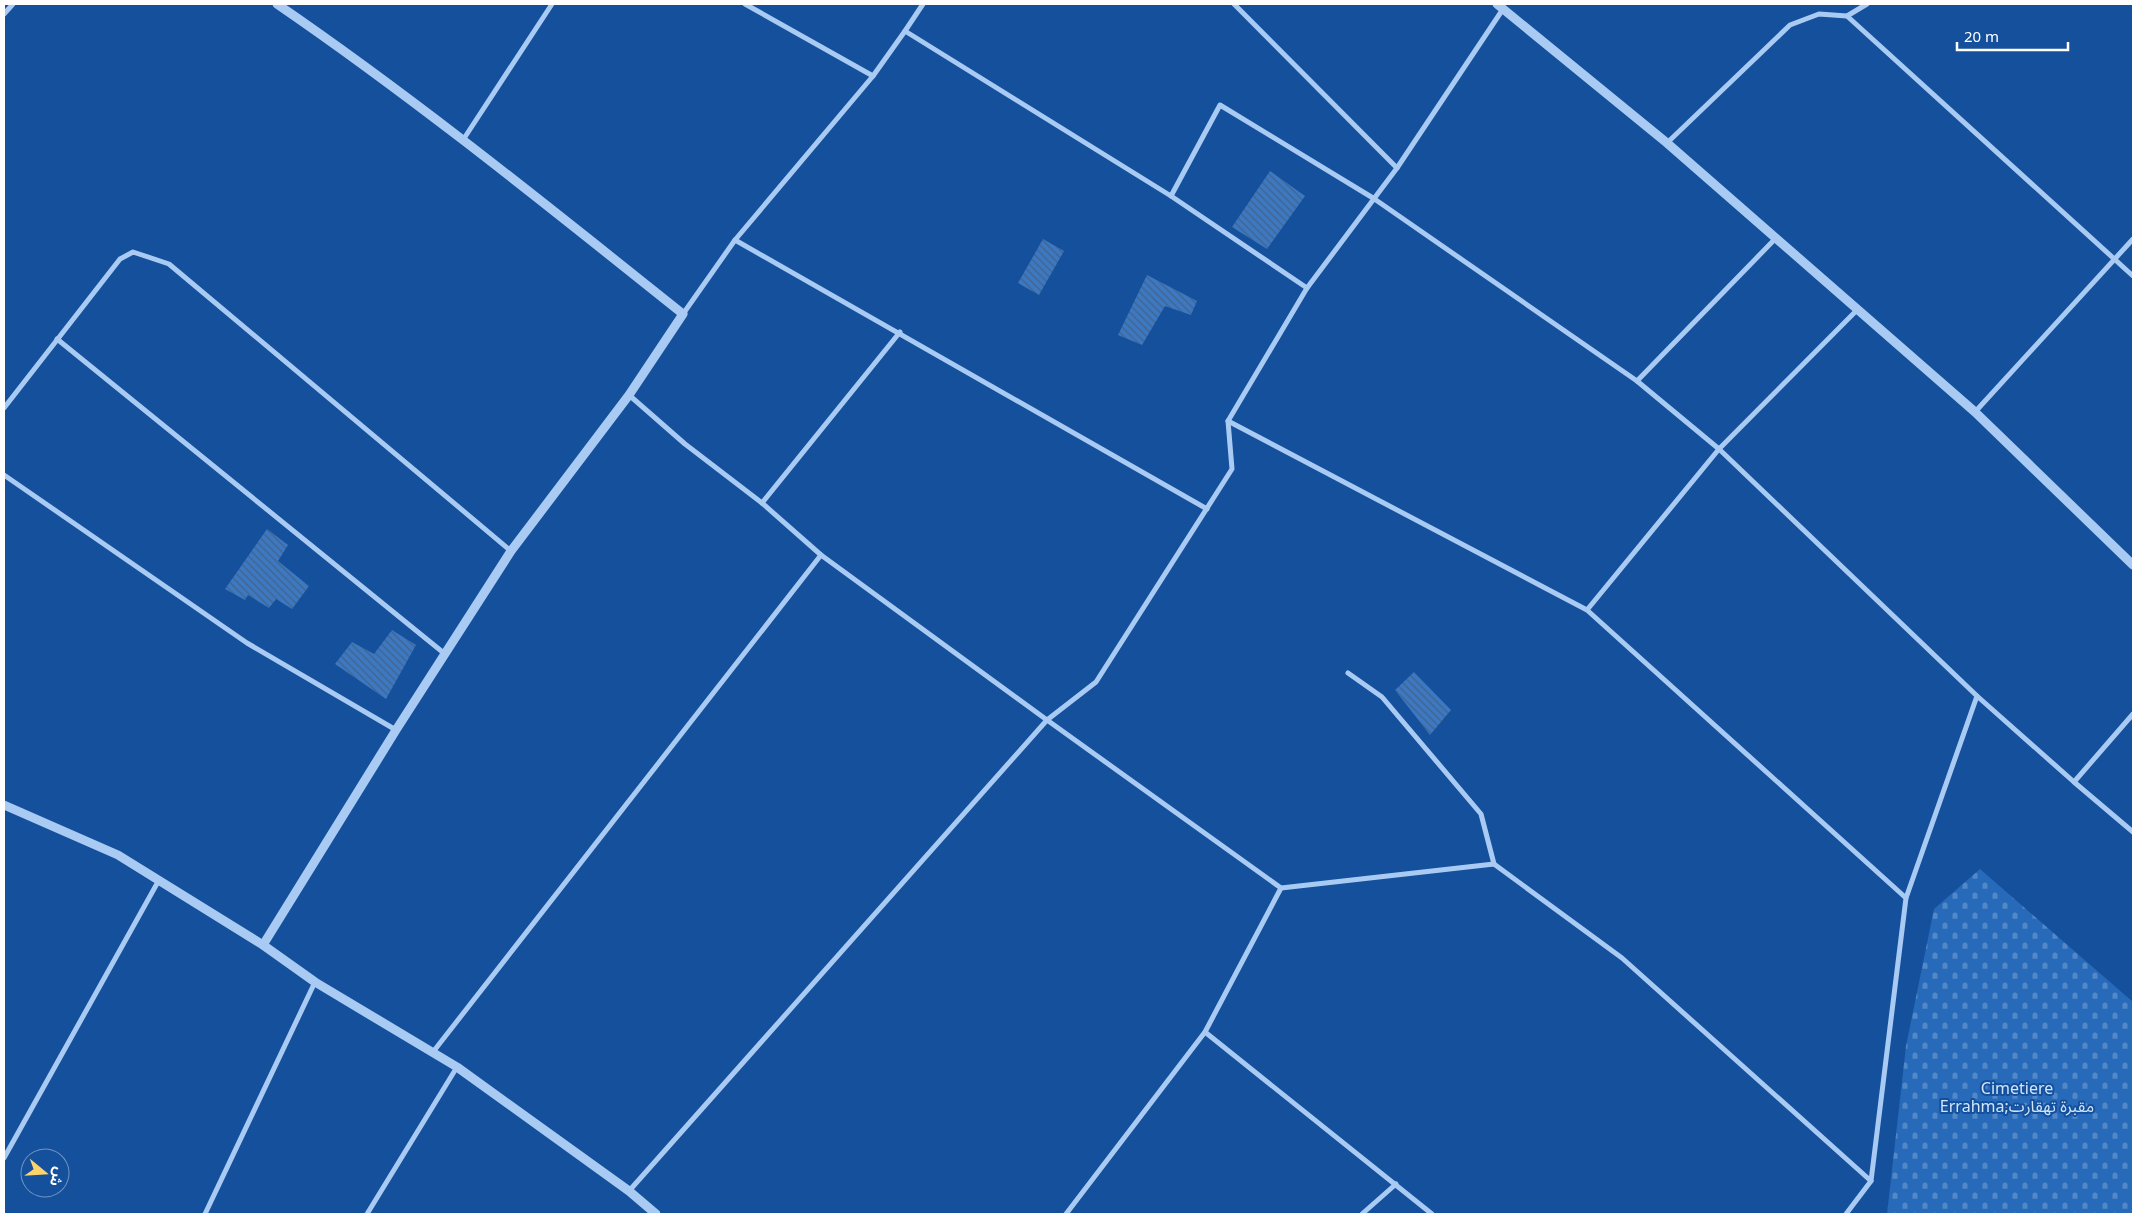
<svg xmlns="http://www.w3.org/2000/svg" width="2137" height="1218" viewBox="0 0 2137 1218" font-family="'Noto Sans','Noto Sans Arabic',sans-serif">
<style>
.cemetery{fill:url(#cemetery-stones)}
.building{fill:url(#building-back-hatch)}
.lines{fill:none;stroke-linecap:round;stroke-linejoin:round}
.minor{stroke:#a9cbf3;stroke-width:5}
.tertiary{stroke:#a9cbf3;stroke-width:9}
.labels{text-anchor:middle;stroke-width:4;stroke-linejoin:round;paint-order:stroke}
.park-label{font-size:16px;fill:#d1e5fd;stroke:#14509c}
</style>
<defs>
<pattern id="cemetery-stones" width="16" height="16" patternUnits="userSpaceOnUse" patternTransform="scale(1.25)"><rect width="16" height="16" fill="#276ab9"/><path d="M2 7V4a2 2 0 0 1 4 0v3zM10 15v-3a2 2 0 0 1 4 0v3z" fill="#5288c7"/></pattern>
<pattern id="building-back-hatch" width="6" height="6" patternUnits="userSpaceOnUse" patternTransform="scale(1.25)"><rect width="6" height="6" fill="#3d79c2"/><path d="M-1 5l2 2M0 0l6 6M5-1l2 2" fill="none" stroke="#446287"/></pattern>
</defs>
<rect width="100%" height="100%" fill="#14509c"/>
<path class="cemetery" d="M1980,869l153,133v212h-246l19,-168 28,-137z"/>
<g class="building">
<path d="M1270,171l35,25 -38,53 -35,-22z"/>
<path d="M1043,239l21,12 -25,44 -21,-12z"/>
<path d="M1147,275l50,26 -6,14 -26,-9 -23,39 -24,-10z"/>
<path d="M267,529l21,16 -10,16 31,25 -17,23 -16,-10 -7,9 -21,-13 -3,5 -20,-11z"/>
<path d="M392,630l24,15 -30,54 -51,-35 17,-22 22,12z"/>
<path d="M1414,672l37,38 -21,25 -35,-45z"/>
</g>
<g class="lines">
<g class="minor">
<path d="M1234,4l163,164"/>
<path d="M1867,4l-20,12 286,260"/>
<path d="M4,14l9,-10"/>
<path d="M905,31l18,-27"/>
<path d="M873,76l32,-45 266,165 136,92"/>
<path d="M463,140l89,-136"/>
<path d="M1667,143l123,-118 29,-11 28,2"/>
<path d="M1171,196l49,-91 153,93 264,183 82,68 139,-140"/>
<path d="M735,240l472,269"/>
<path d="M683,314l52,-74 138,-164 -128,-72"/>
<path d="M57,339l388,315"/>
<path d="M1637,381l138,-142"/>
<path d="M4,408l116,-149 13,-7 36,12 342,287"/>
<path d="M1975,412l158,-173"/>
<path d="M1228,421l359,189 132,-161 258,247 -71,202 -319,-288"/>
<path d="M4,475l243,168 149,87"/>
<path d="M762,503l138,-171"/>
<path d="M1348,673l34,24 99,117 13,50"/>
<path d="M1977,696l97,86 59,-68"/>
<path d="M2074,782l59,50"/>
<path d="M1281,888l213,-24 128,94 249,223"/>
<path d="M1205,1032l227,182"/>
<path d="M433,1052l388,-497"/>
<path d="M4,1158l155,-278"/>
<path d="M629,1191l418,-471 -226,-165 -59,-52 -77,-59 -56,-49"/>
<path d="M205,1214l110,-232"/>
<path d="M367,1214l90,-147"/>
<path d="M1066,1214l139,-182 76,-144 -234,-168 49,-38 136,-213 -4,-48 79,-133 90,-120 106,-159"/>
<path d="M1362,1214l34,-30"/>
<path d="M1846,1214l25,-33 35,-283"/>
</g>
<g class="tertiary">
<path d="M1497,4l170,139 308,269 158,153"/>
<path d="M4,805l114,50 145,90 52,37 142,85 172,124 27,23"/>
<path d="M263,945l133,-215 115,-179 118,-156 54,-81c-133,-106 -266,-214 -406,-310"/>
</g>
</g>
<g class="labels">
<g class="park-label">
<text x="2017" y="1094">Cimetiere<tspan x="2017" dy="18">Errahma;مقبرة تهقارت</tspan></text>
</g>
</g>
<rect width="2137" height="1218" fill="none" stroke="#ffffff" stroke-width="10"/>
<g transform="translate(45 1173) rotate(108)"><circle r="24" fill="#14509c" stroke="#7296c4"/>
<path d="M0-4L9 19L0 12L-9 19Z" fill="#ffd36b"/>
<text y="-8" font-size="14" font-weight="bold" text-anchor="middle" fill="#ffffff">ش</text>
</g>
<path d="M1957 42v8h111v-8" fill="none" stroke="#ffffff" stroke-width="2.5"/>
<text x="1964" y="42" font-size="15" fill="#ffffff" stroke="#14509c" stroke-width="4" paint-order="stroke">20 m</text>
</svg>
